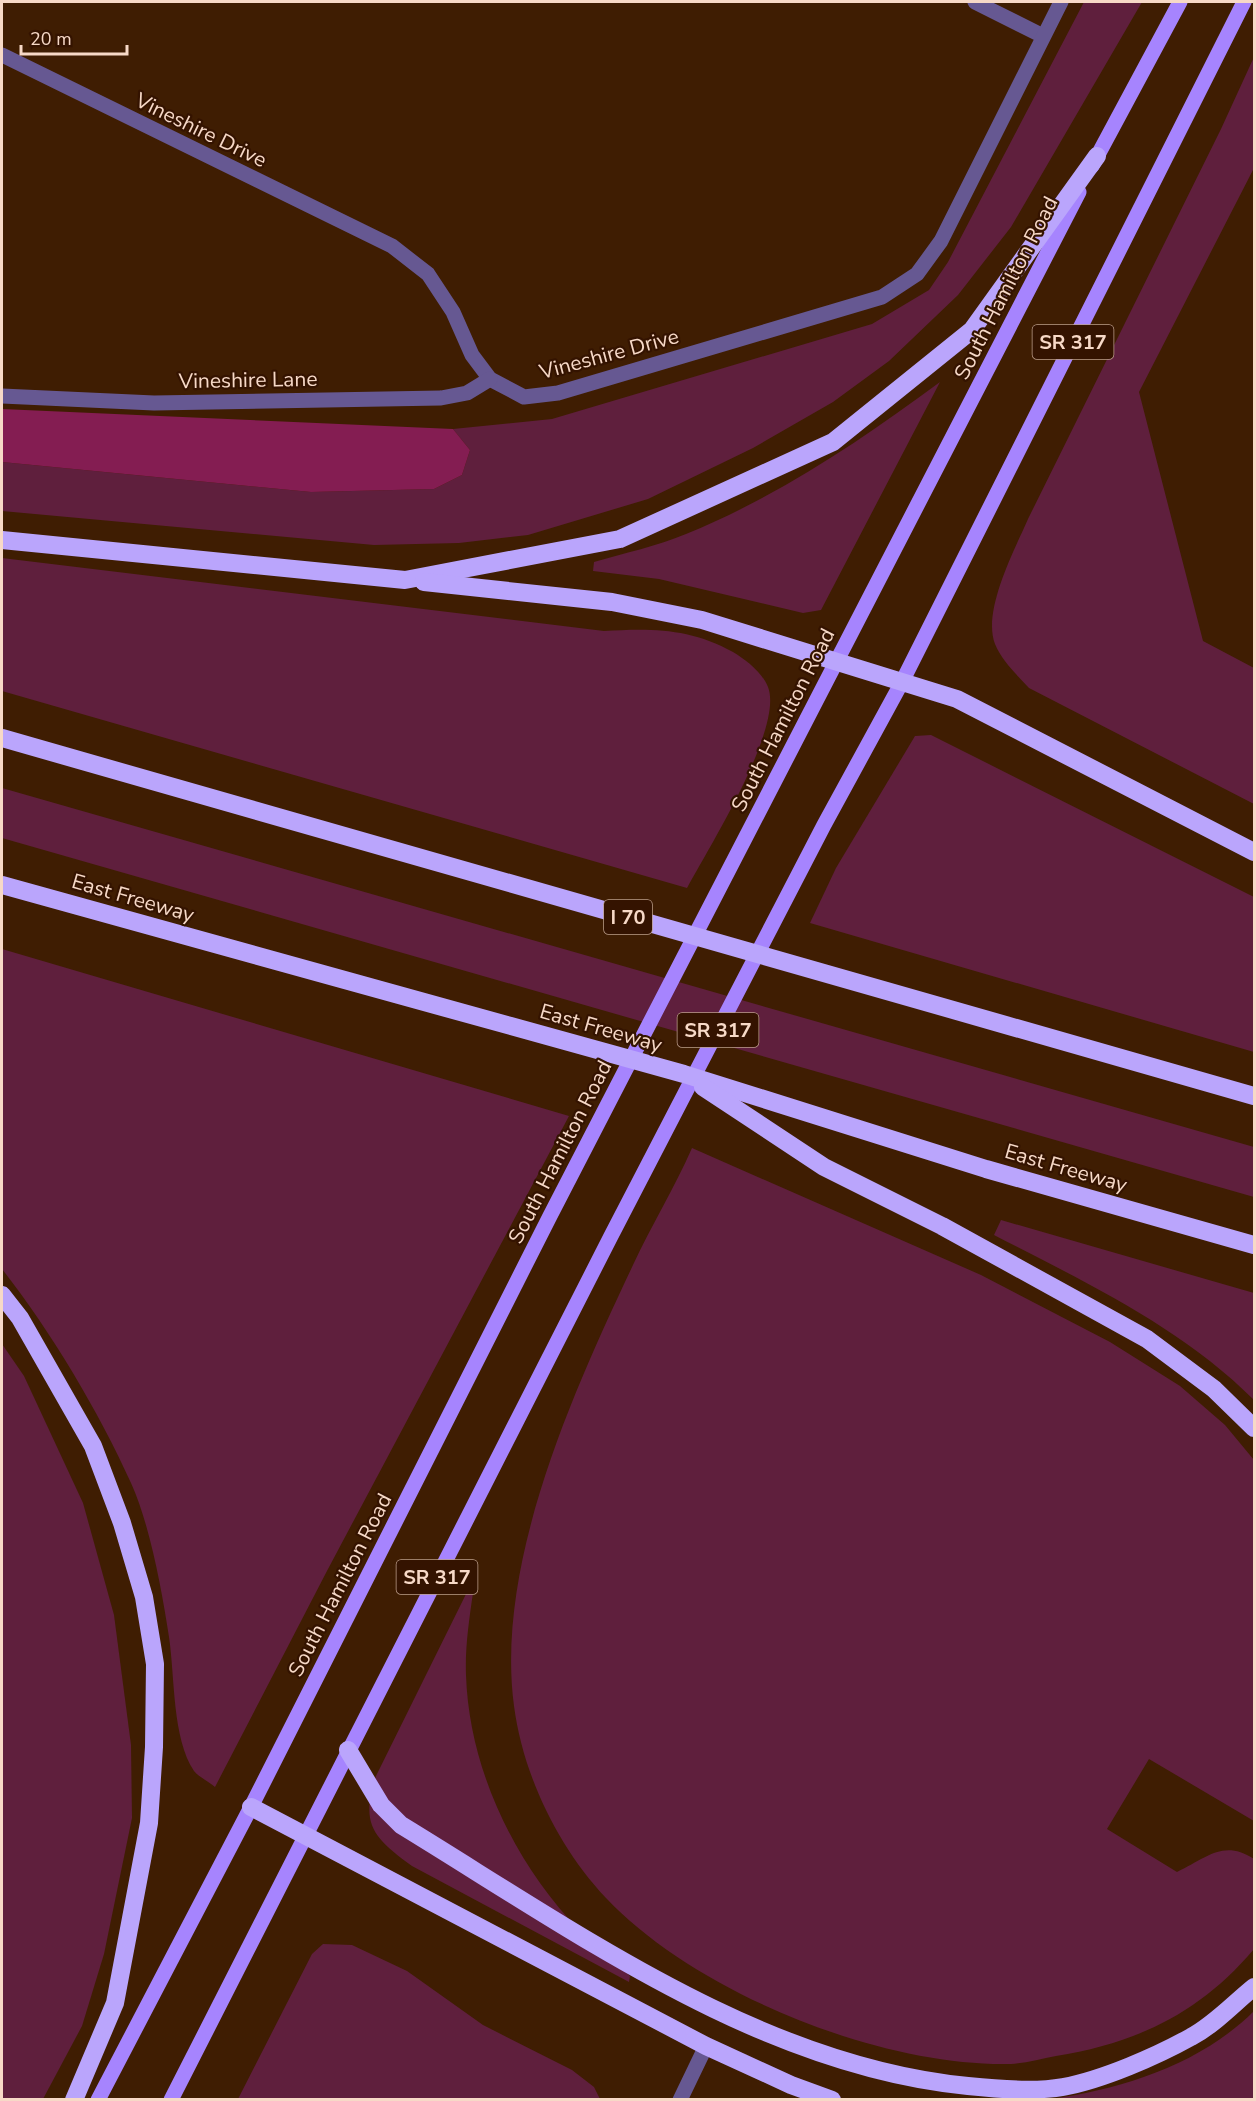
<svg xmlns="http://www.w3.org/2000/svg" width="1256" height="2101" viewBox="0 0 1256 2101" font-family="'Nunito Sans',sans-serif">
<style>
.green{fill:#5f1f3d}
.forest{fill:#841d52}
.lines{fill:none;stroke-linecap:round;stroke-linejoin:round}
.minor{stroke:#665892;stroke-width:15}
.major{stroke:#a684fe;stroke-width:15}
.highway{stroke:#baa5fc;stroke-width:18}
.labels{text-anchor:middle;stroke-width:4.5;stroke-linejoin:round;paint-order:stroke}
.shield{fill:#341300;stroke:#bc9e8b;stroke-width:1.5}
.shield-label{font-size:20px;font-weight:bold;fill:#f7d9c7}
.street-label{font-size:21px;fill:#f7d9c7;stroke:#341300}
</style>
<rect width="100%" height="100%" fill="#3f1d02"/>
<g class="green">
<path d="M1084,2h58l-131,225 -53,68 -69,66 -56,41 -80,46 -105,51 -120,36 -69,8 -85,2 -372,-34v-49l309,30 123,-3 28,-14 8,-25 -17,-21 99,-10 320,-95 57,-34 19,-28z"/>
<path d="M1254,57v111l-115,224 64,249 51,27v136l-225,-116c-12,-13 -27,-27 -34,-44 -13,-33 20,-95 33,-125l193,-390z"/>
<path d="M940,382l-119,228 -18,3 -144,-34 -66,-8 1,-9c31,-9 63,-16 92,-28 93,-38 174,-93 254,-152z"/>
<path d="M2,558l602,73c46,-3 87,-3 129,21 13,8 29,20 35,35 16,41 -60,162 -81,201l-685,-197z"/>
<path d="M931,735l323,162v155l-444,-129 26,-55 79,-132z"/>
<path d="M2,788l1252,359v50l-1252,-359z"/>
<path d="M2,949l567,167 -241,453 -113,218c-6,-5 -16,-10 -21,-16 -22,-33 -19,-94 -25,-134 -7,-46 -19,-112 -38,-154 -32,-71 -81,-153 -129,-214z"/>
<path d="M692,1148l289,127 129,67 70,44 45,39 29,35v361l-105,-62 -42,70 70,43c30,-14 46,-33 77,-13v90c-54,64 -117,94 -198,107 -15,3 -30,7 -45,8 -131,3 -315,-71 -405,-166 -48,-51 -83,-123 -92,-192 -19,-142 59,-314 119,-441 18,-39 41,-76 59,-117z"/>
<path d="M1001,1220l253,73v107c-73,-73 -169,-118 -260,-165z"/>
<path d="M2,1344l22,32 59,127 31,112 17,130 1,73 -28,136 -22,72 -39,73h-41z"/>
<path d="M468,1590l5,3c-4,27 -8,55 -7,82 3,94 49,189 113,255 16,17 34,31 51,46l-1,6 -217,-116c-39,-28 -52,-42 -36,-90z"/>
<path d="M323,1944l29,1 55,26 76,54 89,45 22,17 6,12h-362l74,-145z"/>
<path d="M1254,2011v88h-203c72,-10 150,-35 203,-88z"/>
</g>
<path class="forest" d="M2,409l451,20 17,21 -8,25 -28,14 -123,3 -309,-30z"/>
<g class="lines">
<g class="minor">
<path d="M975,2l68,34"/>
<path d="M2,55l390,191 36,28 25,38 19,43 18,24 34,18 34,-4 324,-96 35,-23 24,-33 120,-239"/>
<path d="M2,396l152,7 287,-5 26,-5 23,-14"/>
<path d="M680,2100l26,-54"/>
</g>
<g class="major">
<path d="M1092,166l88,-164"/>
<path d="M98,2100l153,-293 299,-591 529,-1024"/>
<path d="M171,2100l440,-864 213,-411 78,-143 342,-680"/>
</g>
<g class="highway">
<path d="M2,540l403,40 215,-41 213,-97 139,-112 125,-174"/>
<path d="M424,582l188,20 90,18 255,79 297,153"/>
<path d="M2,738l1252,358"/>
<path d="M2,885l682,189 302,95 268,76"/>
<path d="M703,1087l121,80 118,59 205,113 67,50 40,39"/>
<path d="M2,1295l18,23 73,128 29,77 22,74 11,67 -1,83 -5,76 -34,180 -41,97"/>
<path d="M348,1750l33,55 20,20c174,106 359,241 567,261 28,3 68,6 95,1 39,-7 94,-31 128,-50 23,-12 43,-34 63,-50"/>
<path d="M251,1807l455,239 85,39 41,15"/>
</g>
</g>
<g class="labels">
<g class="shield">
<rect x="1032.5" y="325" width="81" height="34" rx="4.5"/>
<rect x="604" y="900" width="48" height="34" rx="4.5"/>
<rect x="677.5" y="1013" width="81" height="34" rx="4.5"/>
<rect x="396.5" y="1560" width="81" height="34" rx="4.5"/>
</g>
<g class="shield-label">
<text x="1073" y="349">SR 317</text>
<text x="628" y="924">I 70</text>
<text x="718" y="1037">SR 317</text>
<text x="437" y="1584">SR 317</text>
</g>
<g class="street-label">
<text transform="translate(201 130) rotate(26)" y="7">Vineshire Drive</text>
<text transform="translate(1006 288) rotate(-63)" y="7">South Hamilton Road</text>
<text transform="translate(609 354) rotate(-15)" y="7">Vineshire Drive</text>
<text transform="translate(248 380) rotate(-1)" y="7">Vineshire Lane</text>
<text transform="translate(783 720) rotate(-63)" y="7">South Hamilton Road</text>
<text transform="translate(133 898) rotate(16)" y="7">East Freeway</text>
<text transform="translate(601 1028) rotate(16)" y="7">East Freeway</text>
<text transform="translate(560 1152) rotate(-63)" y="7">South Hamilton Road</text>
<text transform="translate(1066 1168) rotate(16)" y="7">East Freeway</text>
<text transform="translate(340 1585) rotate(-63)" y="7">South Hamilton Road</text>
</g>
</g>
<rect width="1256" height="2101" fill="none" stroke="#f7d9c7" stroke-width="6"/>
<path d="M21 45v9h106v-9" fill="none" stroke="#f7d9c7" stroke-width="3"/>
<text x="30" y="45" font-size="18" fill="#f7d9c7" stroke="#341300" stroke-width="4.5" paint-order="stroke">20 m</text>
</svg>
